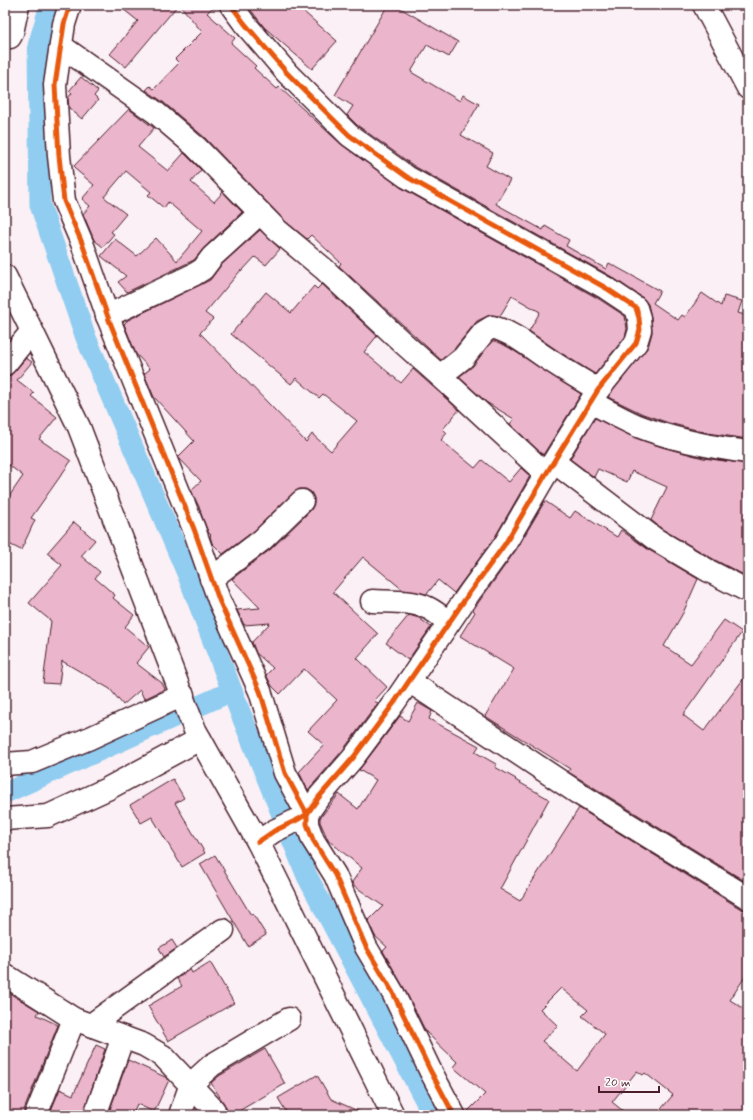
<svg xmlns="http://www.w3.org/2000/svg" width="753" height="1120" viewBox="0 0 753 1120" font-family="Mynerve,sans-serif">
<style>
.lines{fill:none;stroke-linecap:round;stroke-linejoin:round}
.canal{stroke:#90cdf1;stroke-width:21}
.building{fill:#ebb5cc;stroke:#4a1f2b;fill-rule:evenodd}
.minor-casing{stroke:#4a1f2b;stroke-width:25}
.major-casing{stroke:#4a1f2b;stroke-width:25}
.minor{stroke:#fff;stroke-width:22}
.major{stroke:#fff;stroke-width:22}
.cycleway-casing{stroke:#fff;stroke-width:8}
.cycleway{stroke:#e8590c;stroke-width:5}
</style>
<rect width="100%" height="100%" fill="#fbf0f5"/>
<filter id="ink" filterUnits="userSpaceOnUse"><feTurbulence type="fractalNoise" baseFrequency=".025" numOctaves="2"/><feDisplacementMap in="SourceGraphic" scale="8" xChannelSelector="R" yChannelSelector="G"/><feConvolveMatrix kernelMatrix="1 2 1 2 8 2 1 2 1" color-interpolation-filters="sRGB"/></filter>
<g filter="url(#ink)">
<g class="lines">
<g class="canal">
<path d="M50,5l-12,41 2,159 46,133 101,235 53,139 67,164 126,239"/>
<path d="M5,793l227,-102"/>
</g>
</g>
<g class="building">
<path d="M118,5h60l-52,62 -16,-13 28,-33z"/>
<path d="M180,5h35l-8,8 28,25 -4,5 25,23 -2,2 23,21 2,-2 63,58 58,42 199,112 26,17 2,13 -2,8 -30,37 -34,-21 -32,-22 11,-19 -28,-16 -12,20 -10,-1 -13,6 -23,28 -13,11 -102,-94 2,-3 -30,-28 -4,4 -22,-18 -81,-84 -41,-35 -17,-12 4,-4 4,3 25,-26 -4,-4 27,-27z"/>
<path d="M247,5h49l41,36 -25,28 -48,-42z"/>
<path d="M388,5h7l63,37 -9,15 -22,-12 -16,27 49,29 3,-6 16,9 -18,31 32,18 -7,13 24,14 -14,24 47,26 2,-4 24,14 -3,6 40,23 3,-6 51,28 -7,12 25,17 4,-5 3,2 17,-24 19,13 3,-10 18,5 -4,12 10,3v123l-40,-6 -39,-10 -26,-9 -35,-17 40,-50 4,-14 -1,-16 -3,-13 -5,-6 -31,-21 -198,-111 -57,-41 -10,-10 6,-9 -18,-11z"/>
<path d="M81,77l17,14 -4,5 4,4 -16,19 -13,-11 -1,-10 4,-5 -3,-2z"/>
<path d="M129,109l25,19 -16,19 30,24 16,-18 17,17 -10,12 23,20 9,-10 19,20 -38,36 -10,12 -67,32 -9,-10 8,-6 -25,-20 14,-17 22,17 19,-18 21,23 25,-30 -34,-29 -4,6 -16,-13 3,-3 -25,-21 -22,26 22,17 -15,18 3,2 -11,13 -9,-7 -11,-26 7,-8 -8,-7 12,-14 -19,-16 1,-1 -2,-2z"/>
<path d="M260,230l20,19 -14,16 -11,-8 -13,14 -1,-1 -36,43 8,6 -13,14 106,109 6,-8 19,17 26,-30 -34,-27 -4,4 -23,-20 -5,6 -60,-50 35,-42 25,21 23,-27 3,3 5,-5 55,52 -13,16 37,31 12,-14 46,41 -16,19 4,4 -6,7 34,28 7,-8 27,22 12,-14 9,8 -35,61 -41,56 -16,-13 -11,14 -24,-4 -40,-33 -30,35 45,42 -21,24 30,29 -13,14 4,2 -35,47 -35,40 -9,-18 25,-27 -16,-14 29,-31 -33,-31 -24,25 -8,-8 -6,-11 7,-7 -17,-15 -4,-11 18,-19 -26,2 -7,-15 23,-2 -28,-29 39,-30 40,-39 3,-6v-6l-3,-6 -5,-3h-7l-5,3 -40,39 -31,23 -11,-11 -2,-7 1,-1 -3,-3 -8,-21h1l-10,-21 10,-9 -23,-24 16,-16 -40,-44 -10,-23 6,-5 -14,-15 -12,-30 4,-4 72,-35 10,-5 11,-15z"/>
<path d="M492,341h3l13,6 73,47 -38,61 -33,-31 4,-5 -28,-17 -27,-25 14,-11z"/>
<path d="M26,358l6,4 -15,18 17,13 -3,3 26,21 -18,22 32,22 -40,57 4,2 -14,30 -16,-8v-36l5,-11 13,-19 -18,-14v-86h5l4,-4z"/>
<path d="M595,418l38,19 29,10 41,11 45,6v113l-33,-17 -53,-31 -11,-9 16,-33 -35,-16 -5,11 -29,-13 -4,8 -24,-18z"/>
<path d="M545,501l25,17 5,-7 42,26 4,-7 28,20 49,29 -15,34 -19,33 27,18 33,-44 18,12 -59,83 21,16 44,-58v210l-163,-101 -17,-10 2,-3 -85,-53 29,-47 -54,-33 15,-24 -2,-2 43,-60z"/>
<path d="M74,522l21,18 -14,16 19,16 -5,6 20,17 -2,3 21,17 -9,12 24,20 -13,16 26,20 3,6 -21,10 -4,-9 -17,15 -13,-16 -48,-28 -3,23 -16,-1 8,-62 -22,-18 33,-38 -15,-12z"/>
<path d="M409,615l10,3 12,9 -23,33 -22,-17z"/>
<path d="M418,703l14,8 -3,8 50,27 -4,6 21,12 -1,3 21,12 -1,1 34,19 -49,90 20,12 59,-93 162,101 7,1v62l-18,28 18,11v104h-92l17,-20 -28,-22 -2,2 -6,-4 -25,31 16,13h-162v-2l19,-19 -32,-27 4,-5 -31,-30 -22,-44 -21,-37 4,-4 -12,-11 -7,-15 15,-15 -30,-21 -1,-3 10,-14 -34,-28 -8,-18v-4l19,-24 19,15 18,-29 -17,-10 41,-54 8,5zM561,988l27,22 -6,6 23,18 -28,37 -35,-30 16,-15 -18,-17z"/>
<path d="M173,779l11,19 -9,5 30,50 -23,14 -30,-50 -11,6 -11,-18z"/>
<path d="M215,855l36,60 2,-1 13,21 -18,11 -48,-82z"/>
<path d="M172,940l5,8 -13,9 -5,-9z"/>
<path d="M210,962l24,41 -66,38 -20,-35 34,-20 -5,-7 13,-10 2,4z"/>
<path d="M9,993l30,18 -2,4 21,10 -34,85v5h-19v-111z"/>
<path d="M96,1045l9,4 -22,66h-34l11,-26 13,6z"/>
<path d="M265,1049l20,35 -53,31h-2l-7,-13 -12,-19 8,-7z"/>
<path d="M128,1060l37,17 4,3 -15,32 -17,-8 -5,11h-24z"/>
<path d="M317,1075l14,24 36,16h-79l-10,-17z"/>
</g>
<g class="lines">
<g class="minor-casing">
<g id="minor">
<path d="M70,5l-6,19 -9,61 4,71 5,45 18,42 27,77 85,209 25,71 41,91 25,82 22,41v10l6,16 22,35 31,72 27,46 37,77 24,45"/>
<path d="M231,5l14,19 42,49 62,62 58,42 199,111 30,20 3,10 1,12 -4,13 -38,47 -52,84 -41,70 -35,48 -76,111 -41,55 -34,39 -12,17 -8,5 -25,12 -16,11"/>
<path d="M704,5l44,83"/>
<path d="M5,36l5,1 2,-4 6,-28"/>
<path d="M61,46l94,66 41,35 81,83 47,39 79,74 37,33 23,-18 21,-26 8,-5c21,5 39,21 56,32 16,11 34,21 50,31"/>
<path d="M107,316l88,-42 8,-5 9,-12 48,-44"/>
<path d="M5,364l27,-33"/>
<path d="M440,376l106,98"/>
<path d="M591,402c15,8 31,17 47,24 36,14 72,21 110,26"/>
<path d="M554,462l101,77 54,32 39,20"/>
<path d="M211,579l51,-39 40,-39"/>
<path d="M372,601c17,1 40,-1 56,7 7,3 14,10 21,14"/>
<path d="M409,681l169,112 170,105"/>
<path d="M5,764l27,-2 58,-24 93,-43"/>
<path d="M5,819l43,-3 59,-27 93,-50"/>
<path d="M5,975l69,44 70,26 19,11 51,54"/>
<path d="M91,1025l132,-95"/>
<path d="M36,1115l38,-96"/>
<path d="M95,1115l28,-78"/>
<path d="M180,1115l11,-31 21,-19 77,-46"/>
</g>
</g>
<g class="major-casing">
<path id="major" d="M5,276l74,151 116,303 63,112 135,273"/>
</g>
<use href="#minor" class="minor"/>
<use href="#major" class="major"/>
<g class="cycleway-casing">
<g id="cycleway">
<path d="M70,5l-6,19 -9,61 4,71 5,45 18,42 27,77 85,209 25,71 41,91 25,82 22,41v10l6,16 22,35 31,72 27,46 37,77 24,45"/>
<path d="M231,5l14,19 42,49 62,62 58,42 199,111 30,20 3,10 1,12 -4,13 -38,47 -52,84 -41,70 -35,48 -76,111 -41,55 -34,39 -12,17 -8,5 -25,12 -16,11"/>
</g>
</g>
<use href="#cycleway" class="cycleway"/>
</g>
</g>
<rect width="753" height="1120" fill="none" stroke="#fff" stroke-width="20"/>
<rect x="10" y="10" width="733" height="1100" fill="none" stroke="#4a1f2b" stroke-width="1.5" filter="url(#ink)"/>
<path d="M599 1086v6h60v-6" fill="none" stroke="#4a1f2b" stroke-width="2"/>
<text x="605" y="1086" font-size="12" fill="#4a1f2b" stroke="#ffffff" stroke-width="3" paint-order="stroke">20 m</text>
</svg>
